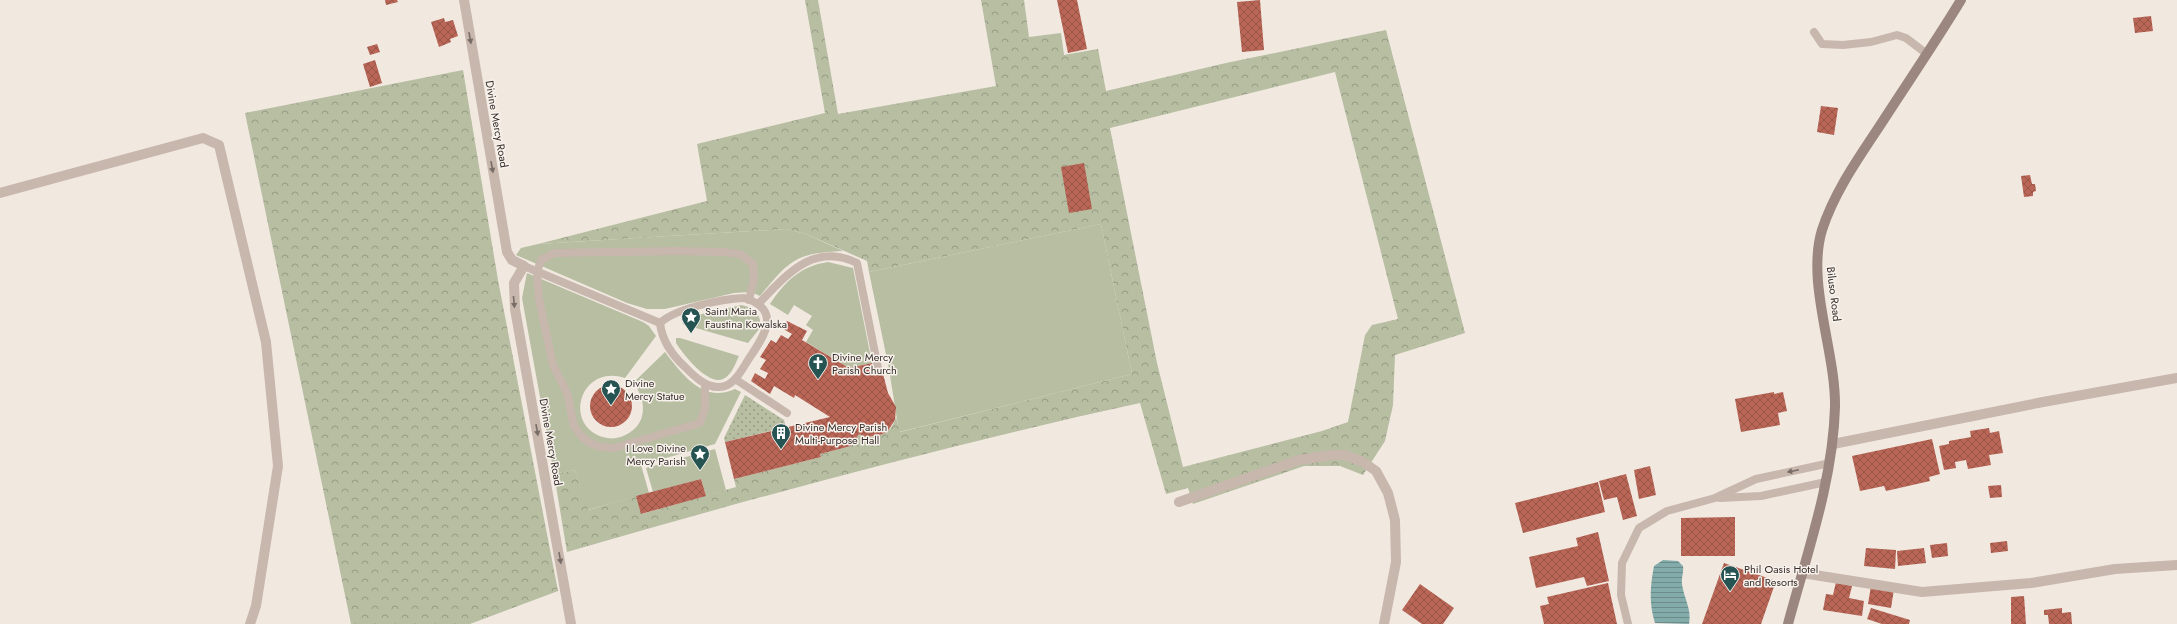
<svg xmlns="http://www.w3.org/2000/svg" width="2177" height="624" viewBox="0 0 2177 624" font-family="Jost,sans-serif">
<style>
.green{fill:#b7bea2}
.forest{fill:url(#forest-crowns);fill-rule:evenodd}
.garden{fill:url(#garden-dots)}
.water{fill:url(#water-rules)}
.building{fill:url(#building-cross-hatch)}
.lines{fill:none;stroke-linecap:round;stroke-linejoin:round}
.lane{stroke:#c8b7ad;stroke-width:8}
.street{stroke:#c8b7ad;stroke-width:10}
.secondary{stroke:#9b877f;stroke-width:10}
.oneway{fill:#786c66}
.labels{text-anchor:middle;stroke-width:3;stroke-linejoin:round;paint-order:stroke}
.street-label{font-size:11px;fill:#372e2b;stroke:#f8f2ed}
.poi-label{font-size:11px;fill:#372e2b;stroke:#f8f2ed;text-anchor:start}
</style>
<defs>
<pattern id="forest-crowns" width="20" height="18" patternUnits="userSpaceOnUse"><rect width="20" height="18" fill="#b7bea2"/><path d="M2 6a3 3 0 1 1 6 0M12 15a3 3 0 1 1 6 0" fill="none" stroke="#969b84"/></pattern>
<pattern id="garden-dots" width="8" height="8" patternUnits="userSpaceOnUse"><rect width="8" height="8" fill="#b7bea2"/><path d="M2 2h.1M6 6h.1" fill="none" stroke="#969b84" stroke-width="1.8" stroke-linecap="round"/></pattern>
<pattern id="water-rules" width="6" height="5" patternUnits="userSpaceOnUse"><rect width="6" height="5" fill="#82aba9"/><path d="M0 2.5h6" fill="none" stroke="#6b8c8a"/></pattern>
<pattern id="building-cross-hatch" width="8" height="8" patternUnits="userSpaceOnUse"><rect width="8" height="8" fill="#b96656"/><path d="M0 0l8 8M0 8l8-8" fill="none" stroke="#975447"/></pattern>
</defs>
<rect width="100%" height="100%" fill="#f1e8e0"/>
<g class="green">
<path d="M1101,224l31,150 -233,58 -10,-63 -20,-97z"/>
<path d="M786,229l20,5 37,17c-48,2 -53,9 -83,45l-9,-4 -17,1 -69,16h-18l-20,-6 -111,-48 5,-7 17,-4z"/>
<path d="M828,262l25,6 19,95 -23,5 -43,-26 7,-12 -7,-5 6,-9 -18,-11 -6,10 -18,-11c15,-22 30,-38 58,-42z"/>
<path d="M527,273l116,49 6,4 7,10 -31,42c-44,-15 -63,46 -22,59 9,3 18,1 26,-4 20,-12 16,-36 4,-50l32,-31c17,22 38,52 70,37l6,3 -26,52 -74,21 8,28 -62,17 -12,-40 -21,4 -32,-176z"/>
<path d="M741,305c12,2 21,9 19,23l-12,15 -66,-19 16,-9z"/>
<path d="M676,338h4l59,18c-4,8 -7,19 -16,23 -15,7 -40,-25 -47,-36z"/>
<path d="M715,449l11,41 -20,6 -5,-17 -48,13 -7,-24z"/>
</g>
<g class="forest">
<path d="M805,0h13l20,114 158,-28 -15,-86h43l5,37 32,-4 3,22 34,-6 8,42 120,-28 160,-33 79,303 -70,22 -2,50 -8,36 -22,34 -23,-9h-36l-111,38 -5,-16 -22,6 -26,-91c-193,42 -383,94 -573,149l-13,-78 21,-4 13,40 48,-14 6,18 94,-27 -2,-8 87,-22 -1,-3 31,-8 8,-12c15,6 33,1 37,-17l4,15 232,-58 -31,-150 -232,48 -2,-11 -61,-27 -20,-5 -248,15 169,-43 -10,-57 128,-31zM1335,72l63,247 -26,6 -7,10 -17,87 -26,9 -139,36 -26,-104 -47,-235z"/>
<path d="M463,70l35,210 60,311 -88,33h-119l-106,-511z"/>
</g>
<path class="garden" d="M745,395l39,25 2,7 -61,15 -1,-4z"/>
<path class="water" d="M1663,560l15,1 5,5c1,6 -2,12 -1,18 2,15 10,25 7,40l-34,-1c-6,-19 -5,-37 -1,-57z"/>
<g class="building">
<path d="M385,0h12l1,2 -12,3z"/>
<path d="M1057,0h20l10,49 -19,4z"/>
<path d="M1260,0l4,50 -22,2 -5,-50z"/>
<path d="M2151,16l2,15 -18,2 -2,-15z"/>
<path d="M444,18l1,4 8,-2 5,16 -8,3 1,3 -12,5 -8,-25z"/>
<path d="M377,44l3,8 -10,3 -3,-8z"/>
<path d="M375,60l7,23 -12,4 -7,-23z"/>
<path d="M1821,106l17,2 -4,27 -17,-3z"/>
<path d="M1084,163l8,46 -23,4 -8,-46z"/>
<path d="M2030,175l2,9h3l1,7 -3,1v4l-9,1 -3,-21z"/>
<path d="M787,321l20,10 -5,9 47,28 23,-5 3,9 7,-2 6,23 8,14 -1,13 -8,12 -7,3 -14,2 -7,-3 -8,12 -31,8 1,3 -87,22 -9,-37 105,-25 -35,-22 -1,3 -20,-12 -4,8 -19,-13 4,-8 10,6 3,-6 -8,-4 6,-9 -6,-3 11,-17 5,3 5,-8 7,4 4,-5 -10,-6z"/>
<circle cx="611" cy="406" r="21"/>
<path d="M1774,392v2l9,-2 4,19 -9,2 2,12 -39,7 -6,-33z"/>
<path d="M1989,428l1,5 9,-2 4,22 -14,2 2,10 -23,4 -2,-9 -11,2 1,6 -12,2 -5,-24 10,-2v-3l22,-4 -1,-6z"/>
<path d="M1932,439l8,35 -11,3 1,4 -44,10 -2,-5 -24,5 -8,-35z"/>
<path d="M1650,466l6,29 -17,4 -5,-29z"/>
<path d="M1626,474l11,42 -14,4 -6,-23 -13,3 -5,-19z"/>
<path d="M701,479l5,17 -65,18 -5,-18z"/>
<path d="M1598,482l7,30 -82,21 -8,-30z"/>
<path d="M2001,485l1,12 -12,1 -2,-12z"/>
<path d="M1735,517v39h-54v-38z"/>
<path d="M1598,532l11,49 -22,5 -3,-9 -48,11 -7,-31 49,-11 -2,-8z"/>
<path d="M2007,541l1,10 -17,2 -1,-10z"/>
<path d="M1947,543l1,13 -16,2 -2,-13z"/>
<path d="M1866,548l30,2 -1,19 -31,-3z"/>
<path d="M1924,548l2,15 -28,3 -1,-15z"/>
<path d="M1724,563l52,18 -15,43h-59z"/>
<path d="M1836,582l16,4 -3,12 15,3 -2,15 -39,-6 3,-16 7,1z"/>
<path d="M1608,583l9,41h-73l-4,-18 9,-2 -2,-7z"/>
<path d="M1420,584l34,24 -11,16h-21l-20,-14z"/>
<path d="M1871,586l23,3 -3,19 -23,-4z"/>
<path d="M2024,596l2,28h-15v-27z"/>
<path d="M1871,608l39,12 -1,4h-27l-15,-5z"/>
<path d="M2062,608v5l9,-1 1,12h-23l-1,-9h-4v-5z"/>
</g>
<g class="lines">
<g class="lane">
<path d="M1814,32l8,12 21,1 28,-3 26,-7 9,3 21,16"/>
<path d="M524,266l136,57"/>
<path d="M744,298c38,11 21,37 6,59 -8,12 -16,31 -32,30 -13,0 -24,-11 -33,-20 -13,-12 -23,-26 -25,-44 16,-15 62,-24 84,-25z"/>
<path d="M758,304c28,-28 55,-63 99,-41l21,105"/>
<path d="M735,379l52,34"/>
<path d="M705,384v24l-5,15 -86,25 -13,-1 -11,-4 -8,-6 -8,-11 -7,-33 -14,-28 -14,-66 -2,-27 4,-12 13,-7 124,-2 45,1 17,2 13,10 1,14 -5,22"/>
<path d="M1720,498l41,-2 65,-14"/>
<path d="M1628,624l-7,-29 1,-32 17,-35 28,-17 48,-13 41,-19 74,-16"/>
</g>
<g class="street">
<path d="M464,0l43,252 5,8 12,6 -10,17 1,26 56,315"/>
<path d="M0,193l203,-55 16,7 47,197 12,124 -22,140 -6,18"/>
<path d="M1833,444l210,-42 134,-24"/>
<path d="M1179,502l120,-42 33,-5h13l18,7 13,9 12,22 7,27 1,42 -12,62"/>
<path d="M1802,573l120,19 109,-9 84,-14 62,-4"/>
</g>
<path class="secondary" d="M1788,624c19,-71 45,-143 47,-217 1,-55 -29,-124 -13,-177 12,-37 35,-70 57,-103 27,-42 56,-84 82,-127"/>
</g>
<defs><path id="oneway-solid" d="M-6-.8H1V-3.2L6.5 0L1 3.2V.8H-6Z"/></defs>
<g class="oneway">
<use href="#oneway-solid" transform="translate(470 38) rotate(80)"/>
<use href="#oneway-solid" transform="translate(492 167) rotate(80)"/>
<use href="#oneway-solid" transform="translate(514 302) rotate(85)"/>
<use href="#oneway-solid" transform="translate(537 430) rotate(80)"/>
<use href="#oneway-solid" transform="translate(1793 471) rotate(168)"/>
<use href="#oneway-solid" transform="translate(560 558) rotate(80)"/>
</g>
<defs>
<g id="sight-pin" transform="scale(1)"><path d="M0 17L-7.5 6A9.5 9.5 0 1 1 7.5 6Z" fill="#255453" stroke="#f8f2ed"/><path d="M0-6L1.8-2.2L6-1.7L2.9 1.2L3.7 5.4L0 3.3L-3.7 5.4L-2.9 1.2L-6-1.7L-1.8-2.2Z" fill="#fff"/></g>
<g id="church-pin" transform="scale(1)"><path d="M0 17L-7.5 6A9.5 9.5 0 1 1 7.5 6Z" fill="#255453" stroke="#f8f2ed"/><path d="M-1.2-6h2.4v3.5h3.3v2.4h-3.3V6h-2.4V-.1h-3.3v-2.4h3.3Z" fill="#fff"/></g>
<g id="building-pin" transform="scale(1)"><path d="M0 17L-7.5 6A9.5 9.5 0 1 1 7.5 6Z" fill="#255453" stroke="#f8f2ed"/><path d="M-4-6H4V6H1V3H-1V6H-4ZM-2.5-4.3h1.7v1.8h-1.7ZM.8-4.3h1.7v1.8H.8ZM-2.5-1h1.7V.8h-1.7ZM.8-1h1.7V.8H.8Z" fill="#fff"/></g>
<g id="hotel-pin" transform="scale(1)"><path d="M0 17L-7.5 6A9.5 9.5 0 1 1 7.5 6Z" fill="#255453" stroke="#f8f2ed"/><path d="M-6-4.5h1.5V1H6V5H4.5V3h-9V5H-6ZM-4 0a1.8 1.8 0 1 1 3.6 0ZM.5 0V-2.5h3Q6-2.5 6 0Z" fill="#fff"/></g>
</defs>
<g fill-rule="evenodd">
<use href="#sight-pin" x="691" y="317"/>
<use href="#church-pin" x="818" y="363"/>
<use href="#sight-pin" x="611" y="389"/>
<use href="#building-pin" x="781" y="433"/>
<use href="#sight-pin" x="700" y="454"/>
<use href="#hotel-pin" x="1730" y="575"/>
</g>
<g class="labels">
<g class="street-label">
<text transform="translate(497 124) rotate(80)" y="4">Divine Mercy Road</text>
<text transform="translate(1834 294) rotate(83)" y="4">Biluso Road</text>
<text transform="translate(551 442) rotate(80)" y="4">Divine Mercy Road</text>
</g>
<g class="poi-label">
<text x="705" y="315">Saint Maria<tspan x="705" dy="13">Faustina Kowalska</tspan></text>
<text x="832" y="361">Divine Mercy<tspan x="832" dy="13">Parish Church</tspan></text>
<text x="625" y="387">Divine<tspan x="625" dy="13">Mercy Statue</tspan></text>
<text x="795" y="431">Divine Mercy Parish<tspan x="795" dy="13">Multi-Purpose Hall</tspan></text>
<text x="686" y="452" text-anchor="end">I Love Divine<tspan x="686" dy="13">Mercy Parish</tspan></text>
<text x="1744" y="573">Phil Oasis Hotel<tspan x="1744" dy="13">and Resorts</tspan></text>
</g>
</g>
</svg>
